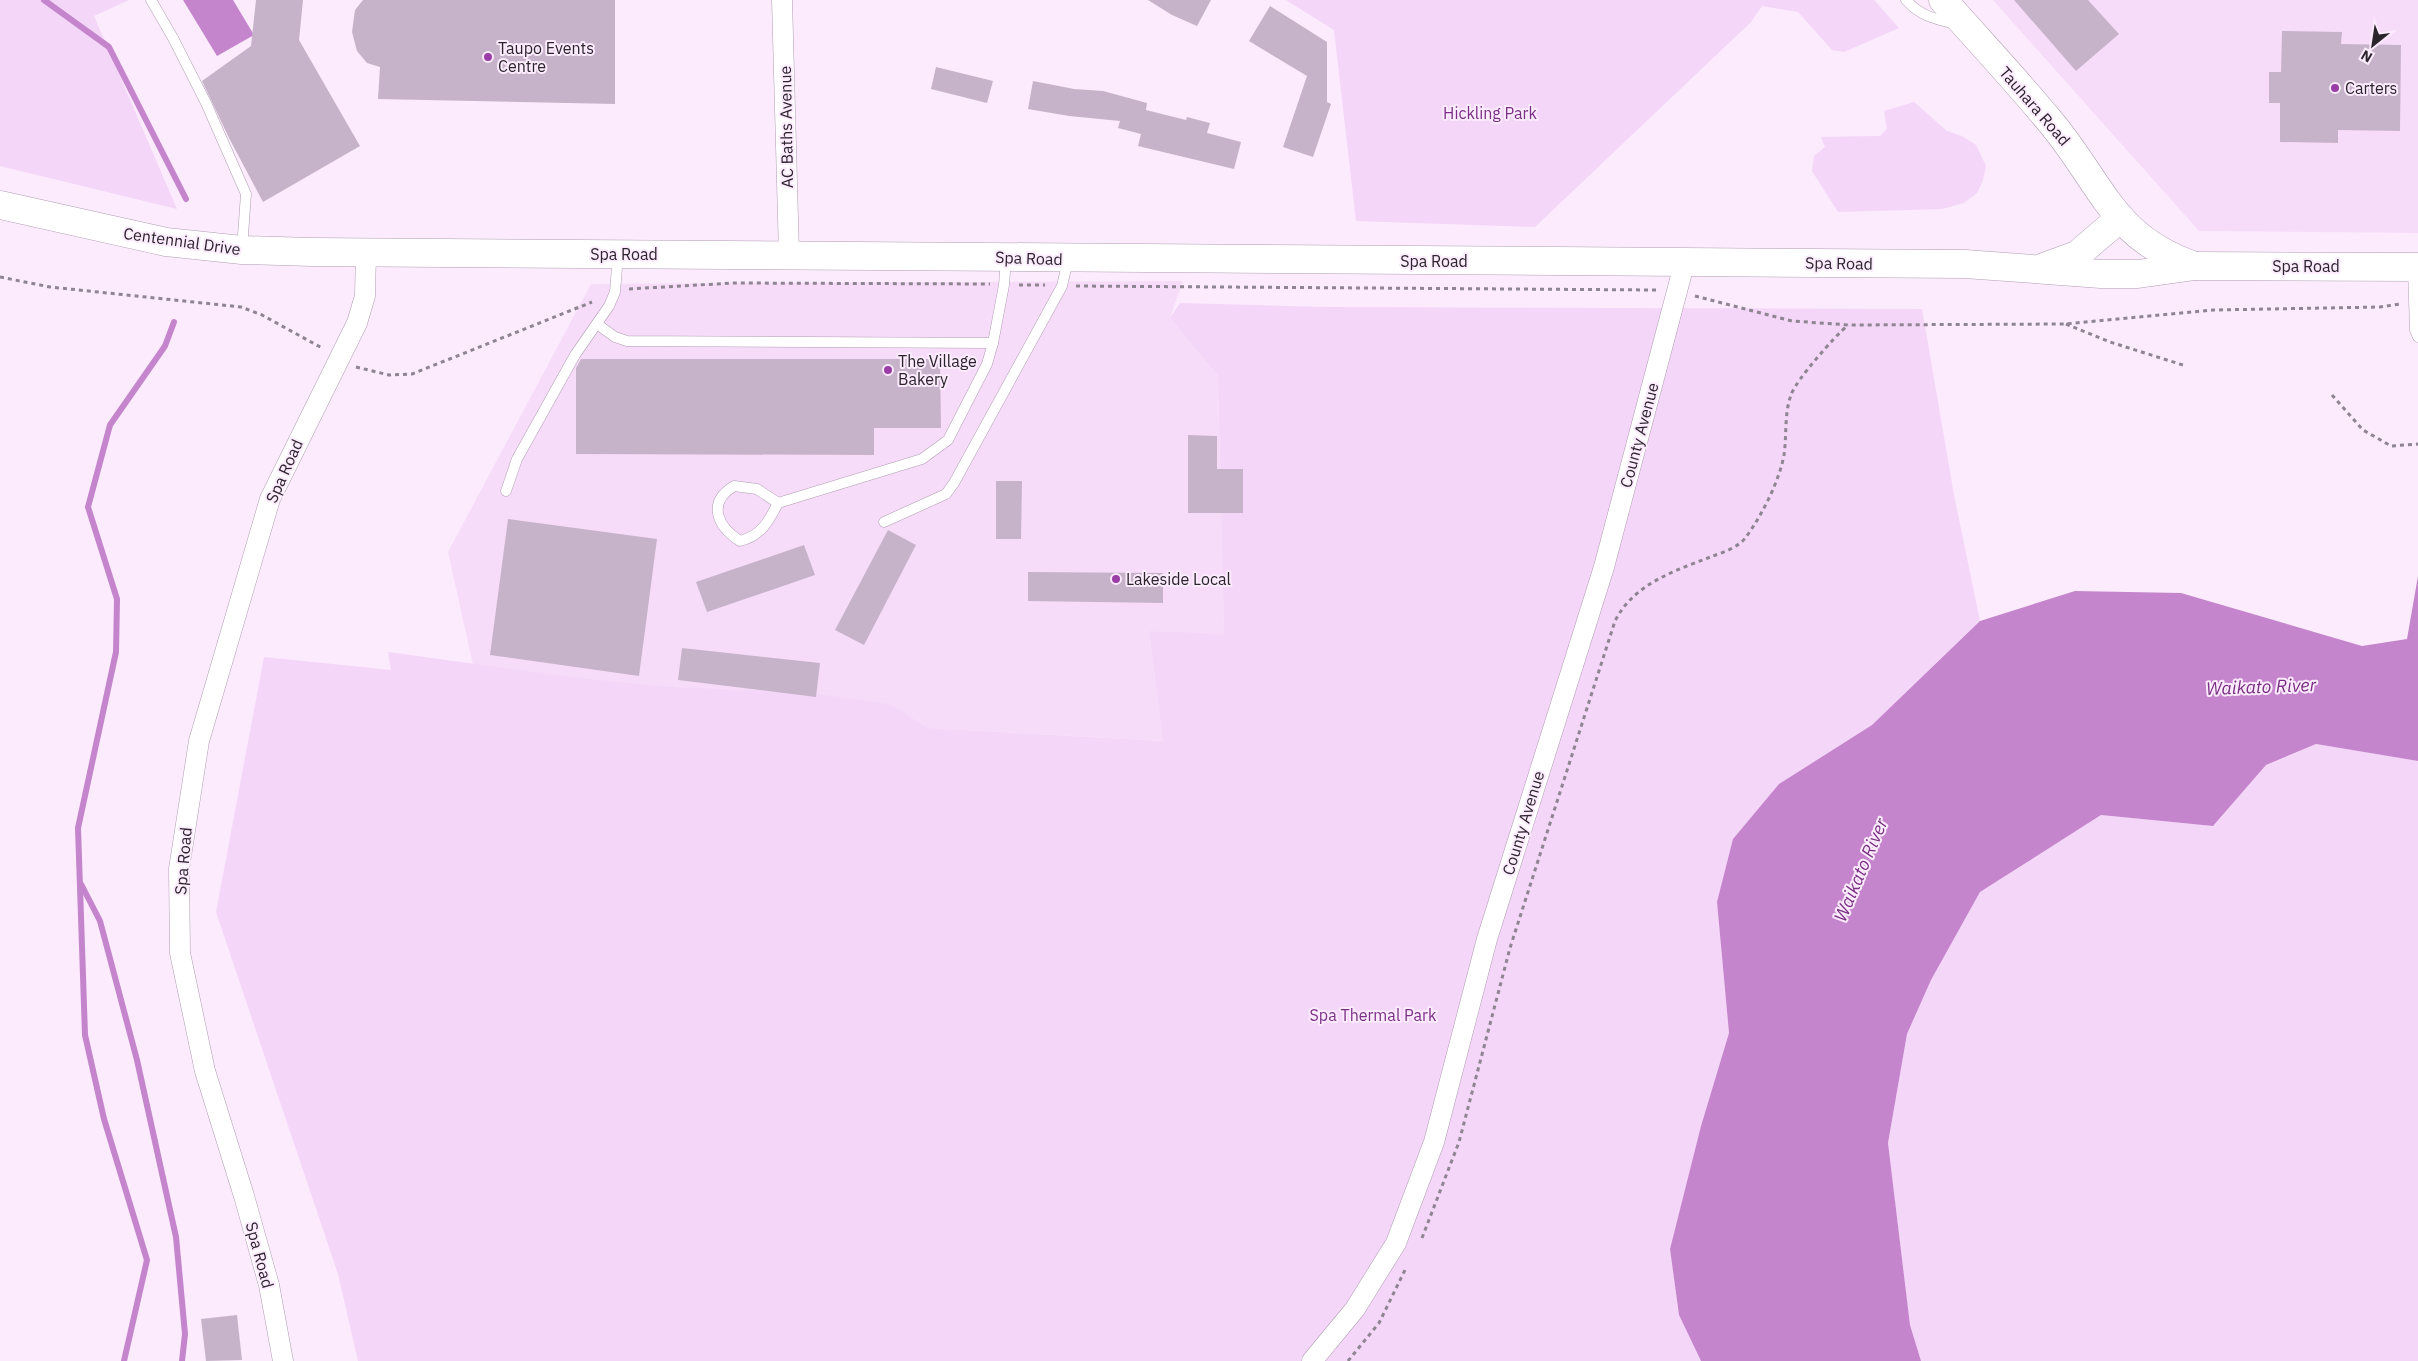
<svg xmlns="http://www.w3.org/2000/svg" width="2418" height="1361" viewBox="0 0 2418 1361" font-family="'IBM Plex Sans',sans-serif">
<style>
.built{fill:#f6dcf9}
.green{fill:#f4d6f8}
.water{fill:#c485cc}
.lines{fill:none;stroke-linecap:round;stroke-linejoin:round}
.stream{stroke:#c485cc;stroke-width:6}
.building{fill:#c7b3c9}
.service-casing{stroke:#b09db2;stroke-width:11}
.minor-casing{stroke:#b09db2;stroke-width:21}
.secondary-casing{stroke:#b09db2;stroke-width:29}
.path{stroke:#8f8491;stroke-width:3;stroke-dasharray:4 4;stroke-linecap:butt}
.service{stroke:#fff;stroke-width:10}
.minor{stroke:#fff;stroke-width:20}
.secondary{stroke:#fff;stroke-width:28}
.poi-dot{fill:#9a3da7;stroke:#fbebfd;stroke-width:2}
.labels{text-anchor:middle;stroke-width:4;stroke-linejoin:round;paint-order:stroke}
.poi-label{font-size:16px;fill:#2b242c;stroke:#fbebfd;text-anchor:start}
.street-label{font-size:16px;fill:#2b242c;stroke:#fbebfd}
.park-label{font-size:16px;fill:#7a2f85;stroke:#fbebfd}
.water-label{font-size:18px;font-style:italic;fill:#792e83;stroke:#fbebfd}
</style>
<rect width="100%" height="100%" fill="#fbebfd"/>
<g class="built">
<path d="M1993,0h425v233l-219,-2z"/>
<path d="M1183,281l-13,37 48,58 6,259 -75,-4 14,110 -343,-19 -344,-44 -28,-126 143,-268z"/>
</g>
<g class="green">
<path d="M0,0h129l-35,16 83,193 -177,-43z"/>
<path d="M1286,0h588l25,28 -55,24 -12,-2 -34,-38 -36,-6 -11,16 -216,205 -179,-6 -22,-191z"/>
<path d="M1914,102l33,29 15,5 14,9 10,21 -3,14 -6,13 -13,10 -22,6 -104,3 -26,-41 2,-15 11,-9 -4,-10 59,-1 7,-7 -3,-18z"/>
<path d="M1180,303l144,4 598,2 32,186 26,126 -108,104 -93,59 -62,118 12,131 -28,93 -31,123 9,66 22,46h-1343l-20,-87 -122,-362 48,-255 127,13 -3,-18 190,26 92,9 140,6 80,11 37,24 236,13 -14,-110 75,3 -6,-258 -48,-58z"/>
<path d="M2316,744l102,17v600h-497l-11,-36 -22,-182 19,-109 24,-54 49,-88 121,-77 112,11 53,-61z"/>
</g>
<g class="water">
<path d="M183,0h50l21,35 -37,21z"/>
<path d="M2418,576v185l-102,-17 -50,21 -53,61 -112,-11 -121,77 -49,88 -24,54 -19,109 22,182 11,36h-220l-22,-46 -9,-66 31,-123 28,-93 -12,-131 16,-63 46,-55 93,-59 108,-104 95,-30 106,2 181,53 45,-7z"/>
</g>
<g class="lines">
<g class="stream">
<path d="M44,0l65,47 77,152"/>
<path d="M81,884l19,37 37,139 39,177 9,97 -3,27"/>
<path d="M124,1361l23,-101 -43,-141 -19,-84 -7,-207 38,-176 1,-53 -29,-92 22,-82 55,-79 9,-24"/>
</g>
</g>
<g class="building">
<path d="M256,0h47l-4,40 61,106 -97,56 -34,-64 -27,-57 49,-35z"/>
<path d="M363,0h252v104l-237,-5 2,-32 -13,-4 -10,-12 -5,-19 3,-22z"/>
<path d="M1148,0h63l-14,26 -25,-11z"/>
<path d="M2014,0h74l31,34 -43,37z"/>
<path d="M1270,6l57,36v60l4,2 -18,53 -30,-10 24,-71 -58,-35z"/>
<path d="M2282,31l60,1 -1,12 60,1 -1,86 -62,-1v13l-58,-1v-39h-11v-31h12z"/>
<path d="M936,67l57,14 -6,22 -56,-14z"/>
<path d="M1033,81l41,8 29,2 44,12 -1,7 40,10 1,-3 23,6 -3,10 34,9 -7,27 -96,-23 3,-12 -23,-6 2,-7 -51,-5 -41,-7z"/>
<path d="M581,359h359l1,69h-67v27l-298,-1v-86z"/>
<path d="M1188,435l29,1v33h26v44h-55z"/>
<path d="M996,481h26l-1,58h-25z"/>
<path d="M508,519l149,20 -18,137 -149,-21z"/>
<path d="M888,530l28,15 -52,100 -29,-15z"/>
<path d="M804,545l11,30 -108,37 -11,-30z"/>
<path d="M1028,572l135,1v30l-135,-2z"/>
<path d="M682,648l138,15 -4,34 -138,-17z"/>
<path d="M237,1315l5,45 -36,1 -5,-42z"/>
</g>
<g class="lines">
<g class="service-casing">
<g id="service">
<path d="M151,0l22,38 33,65 40,91 -4,55"/>
<path d="M1906,0c14,16 29,19 50,24"/>
<path d="M2413,268l2,62 3,7"/>
<path d="M597,324l18,13 12,4 366,2"/>
<path d="M506,491l11,-32 58,-104 34,-49 6,-14 3,-37"/>
<path d="M778,503l-21,-14 -23,-3c-28,17 -16,41 6,55 21,-5 29,-20 38,-38l144,-44 26,-19 39,-76 6,-21 11,-58 2,-26"/>
<path d="M884,522l62,-28 8,-11 108,-197 6,-26"/>
</g>
</g>
<g class="minor-casing">
<g id="minor">
<path d="M782,0l7,255"/>
<path d="M283,1361l-14,-76 -25,-89 -39,-125 -25,-118 -1,-84 20,-128 71,-242 87,-176 8,-27 1,-43"/>
<path d="M1312,1361l43,-52 41,-66 38,-101 53,-203 117,-372 77,-291 -1,-15"/>
</g>
</g>
<g class="secondary-casing">
<g id="secondary">
<path d="M1943,0c37,42 75,82 110,125 50,61 60,113 142,141"/>
<path d="M0,205l166,37 76,8 70,2 1653,12 136,10h37l57,-8 223,1"/>
<path d="M2044,267l33,-12 42,-36"/>
</g>
</g>
<g class="path">
<path d="M0,277l50,10 191,20 21,8 60,33"/>
<path d="M1019,285h26"/>
<path d="M1076,286l581,4"/>
<path d="M629,289l104,-6 257,1"/>
<path d="M1695,296l97,25 57,4 216,-1 148,-14 167,-3 20,-3"/>
<path d="M2066,324l44,18 76,24"/>
<path d="M356,367l33,8 23,-1 180,-72"/>
<path d="M2332,395l31,35 28,16 27,-2"/>
<path d="M1422,1238l37,-96 51,-194 105,-327c19,-38 62,-51 98,-65 11,-4 26,-9 33,-19 16,-22 33,-55 38,-82 3,-20 0,-41 7,-60 5,-15 44,-59 57,-70"/>
<path d="M1348,1361l31,-38 26,-53"/>
</g>
<use href="#service" class="service"/>
<use href="#minor" class="minor"/>
<use href="#secondary" class="secondary"/>
</g>
<g class="poi-dot">
<circle cx="488" cy="57" r="5"/>
<circle cx="2335" cy="88" r="5"/>
<circle cx="888" cy="370" r="5"/>
<circle cx="1116" cy="579" r="5"/>
</g>
<g class="labels">
<g class="poi-label">
<text x="498" y="54">Taupo Events<tspan x="498" dy="18">Centre</tspan></text>
<text x="2345" y="94">Carters</text>
<text x="898" y="367">The Village<tspan x="898" dy="18">Bakery</tspan></text>
<text x="1126" y="585">Lakeside Local</text>
</g>
<g class="street-label">
<text transform="translate(2035 106) rotate(49)" y="6">Tauhara Road</text>
<text transform="translate(786 127) rotate(-91)" y="6">AC Baths Avenue</text>
<text transform="translate(182 241) rotate(8)" y="6">Centennial Drive</text>
<text x="624" y="260">Spa Road</text>
<text transform="translate(1029 258) rotate(2)" y="6">Spa Road</text>
<text x="1434" y="267">Spa Road</text>
<text transform="translate(1839 263) rotate(1)" y="6">Spa Road</text>
<text x="2306" y="272">Spa Road</text>
<text transform="translate(1639 435) rotate(-75)" y="6">County Avenue</text>
<text transform="translate(284 471) rotate(-66)" y="6">Spa Road</text>
<text transform="translate(1523 823) rotate(-73)" y="6">County Avenue</text>
<text transform="translate(183 861) rotate(-85)" y="6">Spa Road</text>
<text transform="translate(260 1255) rotate(75)" y="6">Spa Road</text>
</g>
<g class="park-label">
<text x="1490" y="119">Hickling Park</text>
<text x="1373" y="1021">Spa Thermal Park</text>
</g>
<g class="water-label">
<text transform="translate(2261 687) rotate(-2)" y="6">Waikato River</text>
<text transform="translate(1861 870) rotate(-67)" y="6">Waikato River</text>
</g>
</g>
<g transform="translate(2373 45) rotate(210)" stroke="#fbebfd" stroke-width="4" paint-order="stroke">
<path d="M0-4L9 19L0 12L-9 19Z" fill="#2b242c"/>
<text y="-8" font-size="14" font-weight="bold" text-anchor="middle" fill="#2b242c">N</text>
</g>
</svg>
